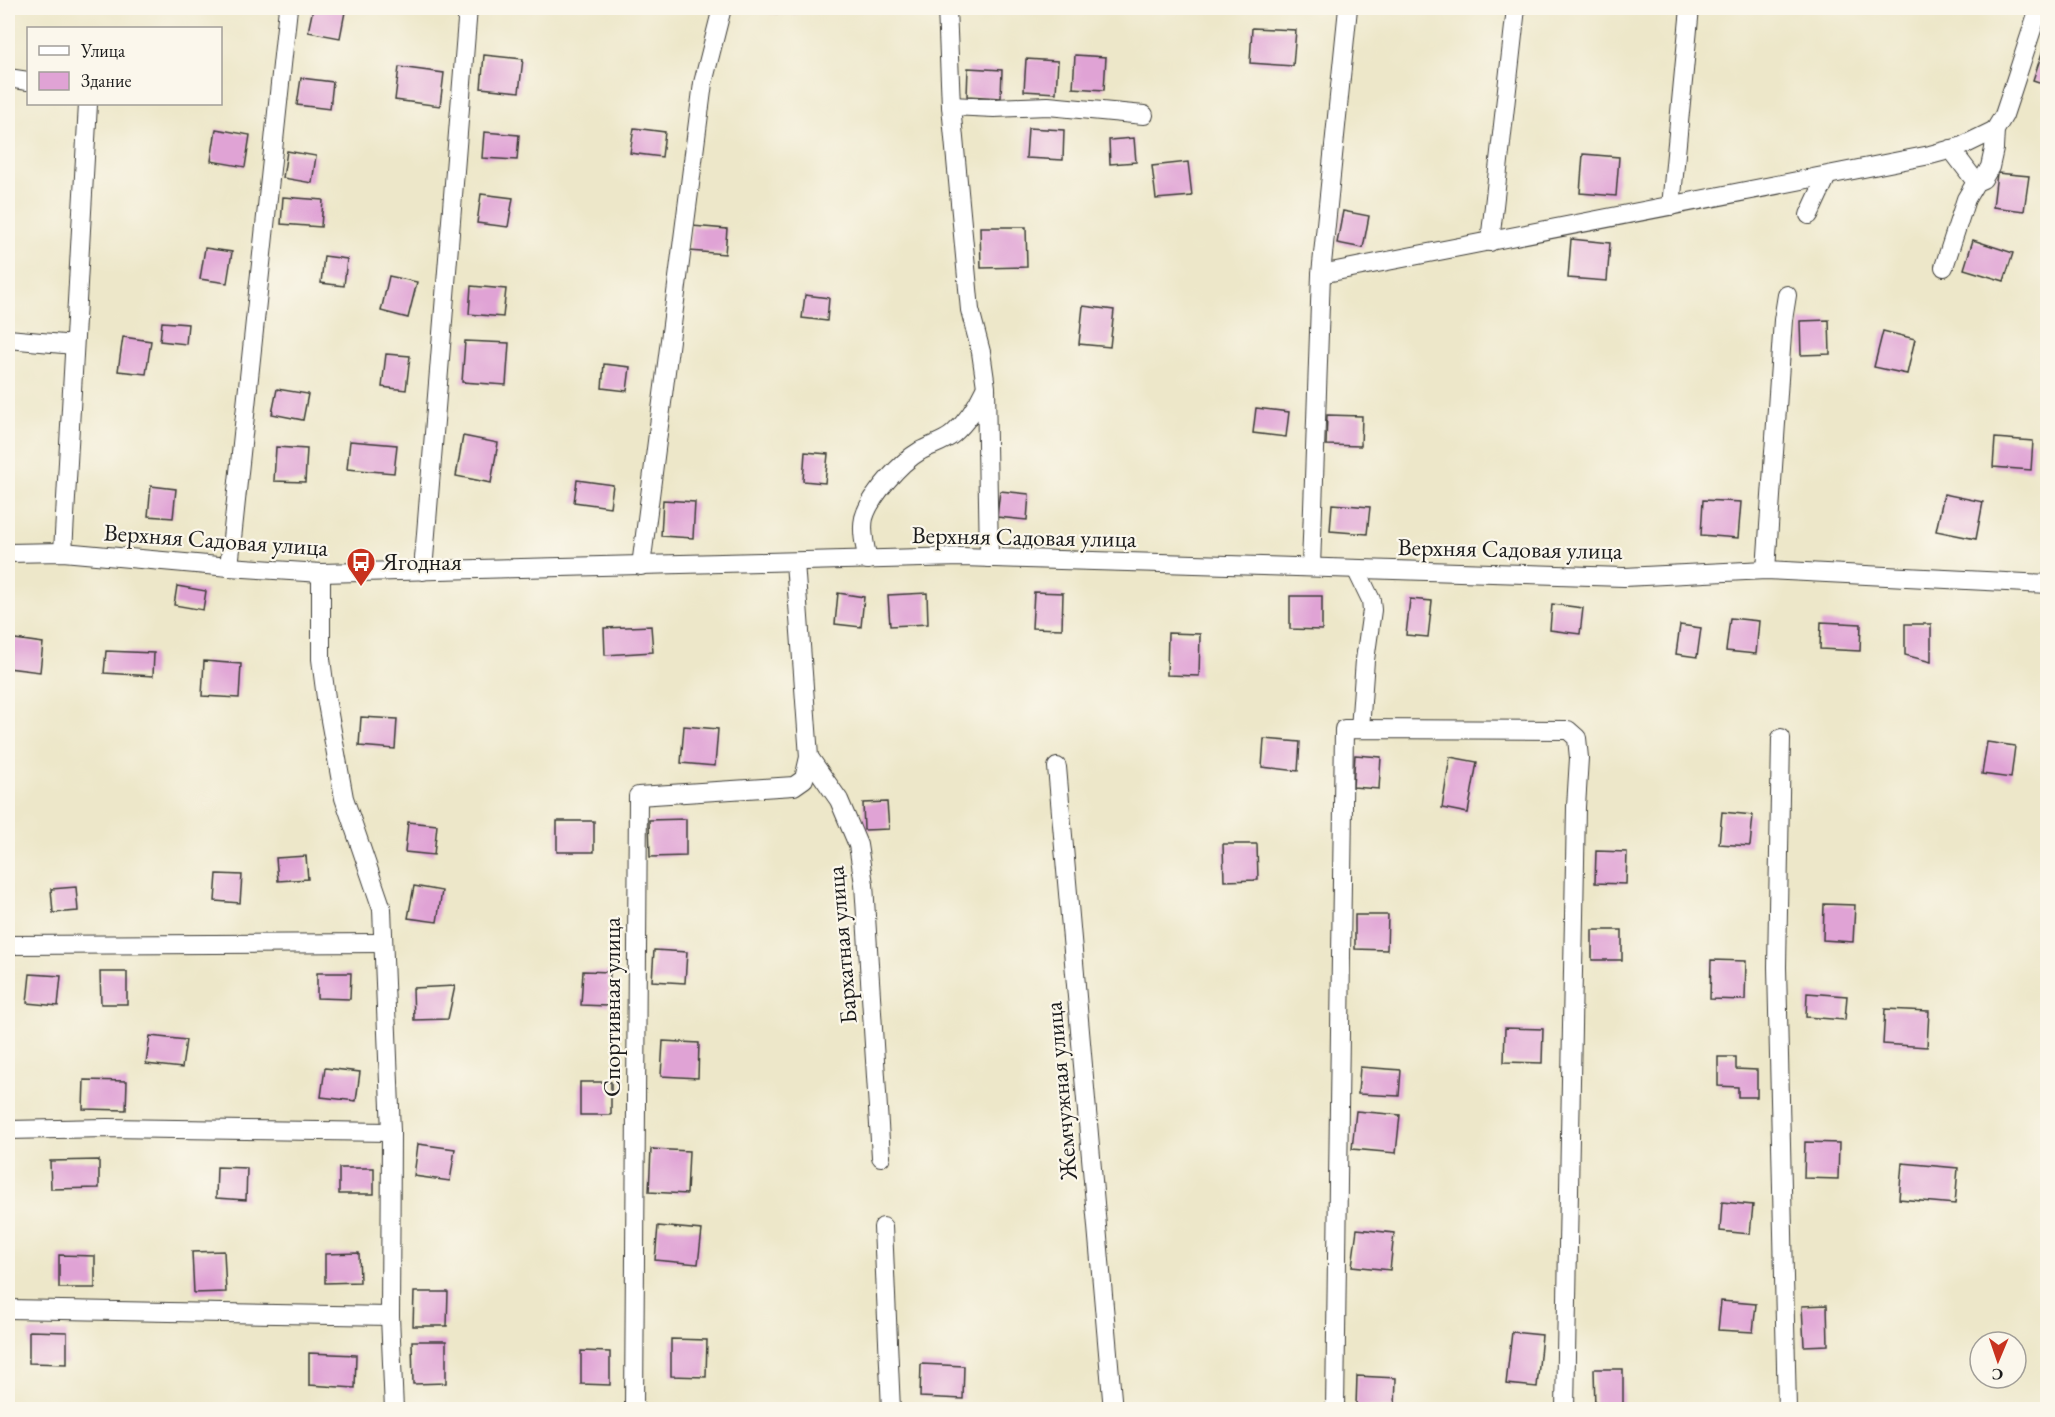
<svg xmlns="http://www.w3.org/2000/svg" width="2055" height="1417" viewBox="0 0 2055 1417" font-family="'EB Garamond',serif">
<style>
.building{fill:#e0a3d5}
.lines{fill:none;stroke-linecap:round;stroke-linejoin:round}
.street-casing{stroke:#3b3a36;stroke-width:20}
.street{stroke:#fff;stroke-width:18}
.labels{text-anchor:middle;stroke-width:4.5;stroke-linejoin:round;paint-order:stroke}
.street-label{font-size:24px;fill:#1c1c1c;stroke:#fbf7ec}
.poi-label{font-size:24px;fill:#1c1c1c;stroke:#fbf7ec;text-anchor:start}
</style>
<rect width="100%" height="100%" fill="#fbf7ec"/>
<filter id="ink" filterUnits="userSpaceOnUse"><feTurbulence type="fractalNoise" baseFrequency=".0167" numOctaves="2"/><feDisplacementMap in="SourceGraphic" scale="12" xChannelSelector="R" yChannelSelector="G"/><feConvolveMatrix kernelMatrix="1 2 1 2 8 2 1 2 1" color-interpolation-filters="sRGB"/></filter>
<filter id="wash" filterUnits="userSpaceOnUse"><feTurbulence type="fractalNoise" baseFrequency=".008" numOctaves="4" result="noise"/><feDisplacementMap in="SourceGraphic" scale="24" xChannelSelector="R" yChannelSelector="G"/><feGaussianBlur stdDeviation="1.35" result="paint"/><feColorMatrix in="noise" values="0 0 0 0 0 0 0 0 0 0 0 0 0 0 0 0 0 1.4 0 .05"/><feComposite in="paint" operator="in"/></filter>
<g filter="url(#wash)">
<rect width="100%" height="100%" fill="#ede7c9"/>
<g id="blocks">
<g class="building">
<path d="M313,8l32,4 -5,26 -32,-6z"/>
<path d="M767,8h30v6l-30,-1z"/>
<path d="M1252,28l44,2 -3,36 -43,-3z"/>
<path d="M2045,44h3v41l-15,-5z"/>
<path d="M484,55l39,4 -4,33 -38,-4z"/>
<path d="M1075,55l31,2 -2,33 -31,-2z"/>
<path d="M1026,59l32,2 -2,32 -32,-2z"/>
<path d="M399,67l45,6 -4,33 -45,-6z"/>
<path d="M968,68l34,2 -1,28 -34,-2z"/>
<path d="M301,78l32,4 -3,27 -33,-4z"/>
<path d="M634,128l31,4 -3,25 -32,-4z"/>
<path d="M1028,128l36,2 -1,30 -37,-2z"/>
<path d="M216,129l34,6 -5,32 -34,-6z"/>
<path d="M484,132l35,3 -2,25 -35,-2z"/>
<path d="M1134,138l2,24 -26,2 -1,-24z"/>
<path d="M287,151l29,5 -4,27 -29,-5z"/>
<path d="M1583,154l36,3 -3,39 -36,-3z"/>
<path d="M1188,162l4,34 -36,3 -4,-33z"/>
<path d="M1997,173l32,3 -5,35 -31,-4z"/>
<path d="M481,194l32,4 -5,29 -31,-4z"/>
<path d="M283,197l40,3 -2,27 -40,-3z"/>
<path d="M1343,211l26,5 -6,32 -26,-5z"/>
<path d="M692,226l35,3 -2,25 -35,-3z"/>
<path d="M980,227h46l1,40 -46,1z"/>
<path d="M1571,239l39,4 -3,38 -39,-3z"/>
<path d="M1973,240l40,13 -9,28 -40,-12z"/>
<path d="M205,248l27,4 -5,31 -27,-4z"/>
<path d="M324,256l23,3 -3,27 -23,-3z"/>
<path d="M389,276l28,6 -9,36 -27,-7z"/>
<path d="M471,286l35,3 -3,28 -34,-3z"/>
<path d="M805,295l24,3 -2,23 -25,-3z"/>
<path d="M1083,306l31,4 -4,37 -31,-3z"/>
<path d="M1829,320l1,34 -29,1 -1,-34z"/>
<path d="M162,322l26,2 -2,20 -26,-3z"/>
<path d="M1883,331l32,8 -8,35 -33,-7z"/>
<path d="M123,337l28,4 -5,33 -28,-3z"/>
<path d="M465,341l44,2 -3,42 -44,-3z"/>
<path d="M386,354l24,2 -4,34 -24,-3z"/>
<path d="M604,364l26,3 -3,24 -25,-3z"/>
<path d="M277,389l31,5 -5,26 -31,-6z"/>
<path d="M1256,408l33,4 -3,25 -33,-4z"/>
<path d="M1327,415l35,1 -1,30 -35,-1z"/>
<path d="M463,436l35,7 -7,40 -35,-7z"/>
<path d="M1995,438l38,3 -2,29 -38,-3z"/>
<path d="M350,441l47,4 -3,28 -47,-4z"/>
<path d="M276,447l31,2 -2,33 -31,-1z"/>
<path d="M805,452l23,2 -3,29 -22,-2z"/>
<path d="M577,480l36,5 -3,22 -36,-5z"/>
<path d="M151,486l25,3 -3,29 -25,-2z"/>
<path d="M1000,491l29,3 -2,26 -30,-3z"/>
<path d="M1944,494l39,8 -7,37 -40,-8z"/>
<path d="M663,500l32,2 -2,36 -32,-2z"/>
<path d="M1703,500l38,2 -3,36 -37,-3z"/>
<path d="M1332,504l38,3 -3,27 -37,-3z"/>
<path d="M177,586l29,5 -3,19 -29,-5z"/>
<path d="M1034,592l29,1 -1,36 -30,-1z"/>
<path d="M838,593l26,4 -3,30 -26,-3z"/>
<path d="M927,593l1,31 -38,2 -2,-31z"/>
<path d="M1290,596h32v34l-32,-1z"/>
<path d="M1410,599l22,2 -4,36 -22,-2z"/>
<path d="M1552,604l31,4 -3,26 -30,-4z"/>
<path d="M1730,618l29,3 -3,33 -30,-3z"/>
<path d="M1821,622l40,2 -1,27 -40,-2z"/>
<path d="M1905,624h26v38l-26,-7z"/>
<path d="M1680,625l21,3 -4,29 -21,-3z"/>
<path d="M651,626l2,26 -48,3 -1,-27z"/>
<path d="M1168,633l32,1 -1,42 -32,-1z"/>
<path d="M8,638l35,5 -3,29 -32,-4z"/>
<path d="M106,651l48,2 -1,23 -49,-3z"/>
<path d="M204,661l37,3 -2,34 -37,-2z"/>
<path d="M361,717l36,2 -2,30 -36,-3z"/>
<path d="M684,726l34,3 -3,37 -34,-3z"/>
<path d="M1264,739l36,3 -2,29 -36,-4z"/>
<path d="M1987,742l28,4 -4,32 -29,-4z"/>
<path d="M1355,755l26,2 -2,32 -26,-2z"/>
<path d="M1450,757l27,5 -9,51 -26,-5z"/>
<path d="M887,802l2,27 -25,1 -1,-27z"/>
<path d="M1722,812l31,3 -3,31 -31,-2z"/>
<path d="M686,819v37l-36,1 -1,-37z"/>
<rect x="557" y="821" width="37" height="31"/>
<path d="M408,822l29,3 -3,30 -29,-3z"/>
<path d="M1223,844h34l1,36 -34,1z"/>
<path d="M1596,851l31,1 -1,32 -31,-1z"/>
<path d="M306,856l2,23 -30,2 -2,-23z"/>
<path d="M217,874l25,1 -2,28 -25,-2z"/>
<path d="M414,886l28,5 -5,31 -29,-4z"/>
<path d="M76,887l2,24 -25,2 -2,-24z"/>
<path d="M1824,904l31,1 -2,37 -30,-2z"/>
<path d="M1355,915h33l-1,35 -32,-1z"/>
<rect x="1592" y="930" width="30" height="30"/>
<path d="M654,950l33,2 -2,31 -33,-2z"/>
<path d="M1711,960l35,1 -1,39 -35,-1z"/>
<path d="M583,971l27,1 -2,34 -27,-1z"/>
<path d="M100,972h27v32h-26z"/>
<path d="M317,973h34l-1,26 -33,-1z"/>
<path d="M30,974l31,2 -3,30 -31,-3z"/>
<path d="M455,986l-7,33 -34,1 -1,-32z"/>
<path d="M1807,993l40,3 -2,24 -39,-3z"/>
<path d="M1885,1009l44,2 -2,36 -44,-3z"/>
<path d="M1505,1028l38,1 -1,34 -38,-1z"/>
<path d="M150,1036l36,4 -4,28 -36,-4z"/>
<path d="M663,1041l36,2 -1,35 -37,-2z"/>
<path d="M1718,1057h18v12l21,1v27h-19v-10l-20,-1z"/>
<path d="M1360,1067l41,3 -2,26 -41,-2z"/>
<path d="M325,1068l35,4 -4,29 -35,-4z"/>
<path d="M84,1080l43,1 -1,29 -43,-1z"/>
<rect x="580" y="1082" width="31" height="33"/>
<path d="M1356,1111l44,4 -4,38 -44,-4z"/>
<path d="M1805,1142l34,1 -1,36 -34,-1z"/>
<path d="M418,1144l37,5 -5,32 -36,-5z"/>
<path d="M651,1149l38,2 -2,43 -38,-2z"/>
<path d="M99,1160v28l-48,1 -1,-28z"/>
<path d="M1902,1163l56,5 -3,36 -56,-5z"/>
<path d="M217,1167l30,1 -1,32 -30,-2z"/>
<rect x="339" y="1168" width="35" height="26"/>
<path d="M1722,1202l31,3 -3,29 -30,-3z"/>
<path d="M658,1226l44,4 -4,34 -43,-4z"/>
<path d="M1357,1229l37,4 -4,37 -38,-4z"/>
<path d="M224,1251l2,41 -32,1 -2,-41z"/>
<path d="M359,1253l1,29 -35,1v-29z"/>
<path d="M59,1255l36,1v32h-36z"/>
<path d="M414,1292h34l-1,34h-34z"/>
<path d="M1721,1301l35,3 -3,28 -35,-2z"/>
<path d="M1827,1305l1,40 -24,1 -2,-40z"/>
<path d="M29,1331l38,1v32l-38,-1z"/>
<path d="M1512,1332l30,3 -5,52 -31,-3z"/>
<path d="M671,1339l36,1 -1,37 -35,-1z"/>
<path d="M412,1341h34v42l-33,1z"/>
<path d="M581,1351l29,1v33l-29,-1z"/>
<path d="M309,1353l47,2 -1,33 -46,-3z"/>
<path d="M921,1364l43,2 -1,33 -43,-2z"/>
<path d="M1594,1369h29v39h-28z"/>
<path d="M1357,1376l39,2 -1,30 -39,-2z"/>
</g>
</g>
</g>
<g filter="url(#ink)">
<use href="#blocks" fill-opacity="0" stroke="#3b3a36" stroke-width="1.5"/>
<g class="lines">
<g class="street-casing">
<g id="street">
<path d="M947,8l4,98"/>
<path d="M8,78l20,3"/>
<path d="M1951,149l25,33"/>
<path d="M1671,206l19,-198"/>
<path d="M1809,215l18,-39"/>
<path d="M1490,242l26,-234"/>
<path d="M1944,267l22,-68 10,-17 7,-3 7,-12 4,-18 1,-19 9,-15 5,-15 30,-92"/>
<path d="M1321,274l609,-119 30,-8 35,-17"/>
<path d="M8,339l66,6"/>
<path d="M63,552l25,-448"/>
<path d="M8,553l55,-1 166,15 92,6 641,-16 662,20 142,-7 282,14"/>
<path d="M989,558l-3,-171 -5,-35 -11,-42 -19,-204 43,2 54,-2 96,9"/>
<path d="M868,560c-3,-13 -7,-29 -4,-42 6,-22 37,-56 56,-67 11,-6 24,-9 33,-17 15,-13 24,-28 32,-45"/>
<path d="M795,562l14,195 30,43 19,45 6,39 17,273"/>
<path d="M641,566l62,-483 19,-75"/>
<path d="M229,567l59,-559"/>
<path d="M1311,567l10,-293 27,-266"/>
<path d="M1356,569l15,31 1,10 -7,50 -5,69"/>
<path d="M1766,570l17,-250 4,-25"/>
<path d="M423,571l45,-563"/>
<path d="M321,573v86l5,39 18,100 38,111 9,223 -1,184 4,94"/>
<path d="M1781,738l-4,229 10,443"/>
<path d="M1057,767l56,643"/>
<path d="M8,945l374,-2"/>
<path d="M8,1130l99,-2 284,4"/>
<path d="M883,1227l8,183"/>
<path d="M8,1309l382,7"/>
<path d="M634,1410l4,-614 156,-10 10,-7 5,-22"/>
<path d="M1335,1410l9,-681 224,1 9,8 2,20 -3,49 -11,603"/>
</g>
</g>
<use href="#street" class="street"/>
</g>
</g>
<defs>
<g id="bus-pin" transform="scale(1.5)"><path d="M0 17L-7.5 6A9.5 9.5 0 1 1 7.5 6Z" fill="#c8321e" stroke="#fbf7ec"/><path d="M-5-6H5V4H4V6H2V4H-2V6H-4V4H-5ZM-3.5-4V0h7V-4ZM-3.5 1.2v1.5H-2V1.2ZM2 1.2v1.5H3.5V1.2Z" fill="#fff"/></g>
</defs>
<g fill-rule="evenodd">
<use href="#bus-pin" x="361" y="562"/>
</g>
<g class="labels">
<g class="street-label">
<text transform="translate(1024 537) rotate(1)" y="8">Верхняя Садовая улица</text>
<text transform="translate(216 540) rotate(4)" y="8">Верхняя Садовая улица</text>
<text transform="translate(1510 549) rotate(1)" y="8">Верхняя Садовая улица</text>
<text transform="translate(842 945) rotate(-95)" y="8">Бархатная улица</text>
<text transform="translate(612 1007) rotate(-90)" y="8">Спортивная улица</text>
<text transform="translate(1061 1091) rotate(-95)" y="8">Жемчужная улица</text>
</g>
<g class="poi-label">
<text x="382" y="570">Ягодная</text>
</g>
</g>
<rect width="2055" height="1417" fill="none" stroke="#fbf7ec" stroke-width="30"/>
<rect x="27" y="27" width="195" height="78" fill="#fbf7ec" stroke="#a29f99" stroke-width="1.5"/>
<rect x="39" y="46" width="30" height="9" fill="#ffffff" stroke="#a29f99" stroke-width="1.5"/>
<text x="81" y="57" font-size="18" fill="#1c1c1c">Улица</text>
<rect x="39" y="72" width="30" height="18" fill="#e0a3d5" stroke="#a29f99" stroke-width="1.5"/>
<text x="81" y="87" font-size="18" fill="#1c1c1c">Здание</text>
<g transform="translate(1998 1360) rotate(182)"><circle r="28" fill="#fbf7ec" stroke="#a29f99" stroke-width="1.5"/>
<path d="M0-4.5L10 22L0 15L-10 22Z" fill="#c8321e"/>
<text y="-9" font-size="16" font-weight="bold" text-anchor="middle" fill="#1c1c1c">С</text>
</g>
</svg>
